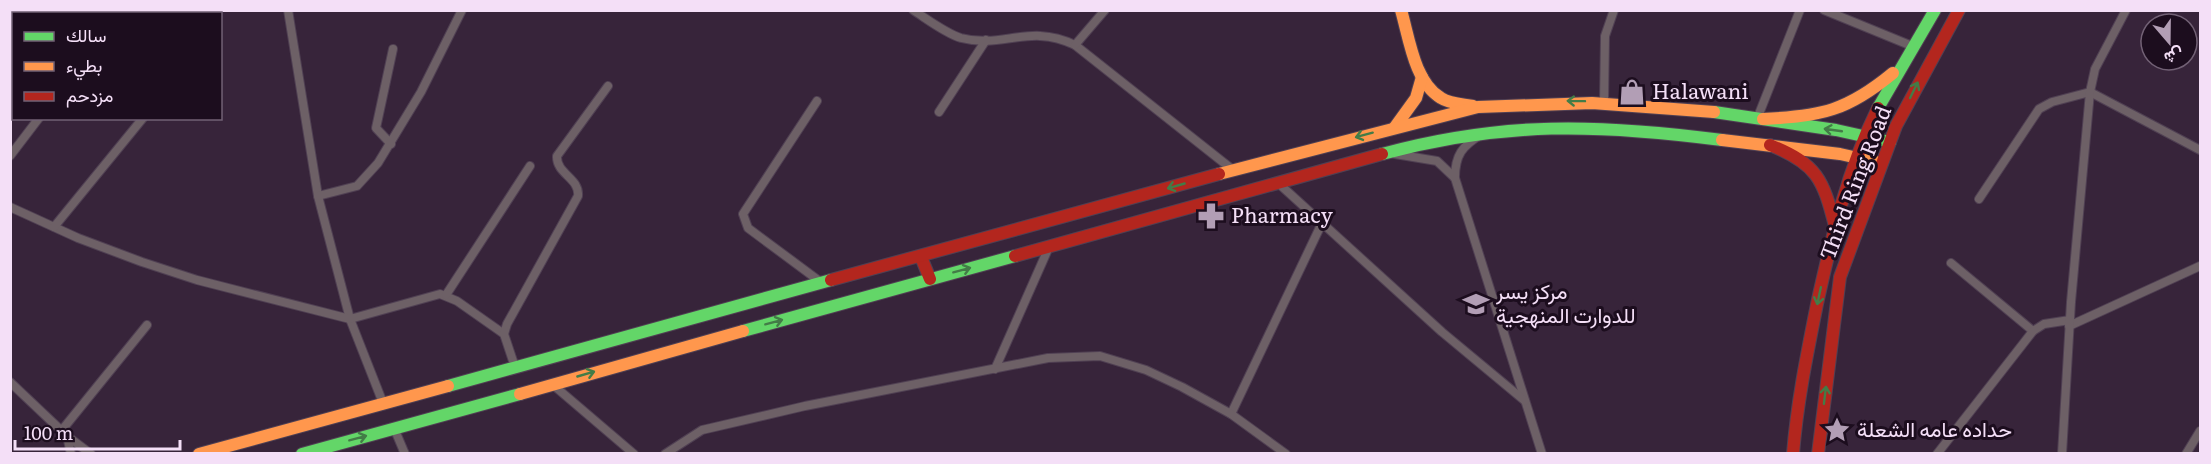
<svg xmlns="http://www.w3.org/2000/svg" width="2211" height="464" viewBox="0 0 2211 464" font-family="Literata,Vazirmatn,serif">
<style>
.lines{fill:none;stroke-linecap:round;stroke-linejoin:round}
.street-casing{stroke:#504053;stroke-width:10}
.fast-casing{stroke:#504053;stroke-width:14}
.slow-casing{stroke:#504053;stroke-width:14}
.jam-casing{stroke:#504053;stroke-width:14}
.street{stroke:#6d6066;stroke-width:8}
.fast{stroke:#63d668;stroke-width:12}
.slow{stroke:#ff974d;stroke-width:12}
.jam{stroke:#b3261e;stroke-width:12}
.oneway{stroke:#437c47}
.labels{text-anchor:middle;stroke-width:6;stroke-linejoin:round;paint-order:stroke}
.poi-label{font-size:21px;fill:#f4dff7;stroke:#1c0d1e;text-anchor:start}
.street-label{font-size:21px;fill:#f4dff7;stroke:#1c0d1e}
</style>
<rect width="100%" height="100%" fill="#37243a"/>
<g class="lines">
<g class="street-casing">
<g id="street">
<path d="M288,10l30,186 32,123 33,84"/>
<path d="M913,10c14,9 32,23 48,28 42,11 68,-15 114,7l158,125"/>
<path d="M1824,10l88,36"/>
<path d="M22,14l2,-4"/>
<path d="M10,29l4,-4"/>
<path d="M1075,45l30,-35"/>
<path d="M817,101l-74,113 5,14 74,55"/>
<path d="M1604,102l1,-66 9,-26"/>
<path d="M939,112l47,-72"/>
<path d="M1757,119l43,-109"/>
<path d="M1482,134c-20,12 -27,21 -27,44l87,276"/>
<path d="M391,144l-15,-16 17,-79"/>
<path d="M1395,154l42,7 18,17"/>
<path d="M10,156l29,-38"/>
<path d="M1277,182l165,150 83,69"/>
<path d="M318,196l39,-10 21,-23 43,-71 41,-82"/>
<path d="M1979,199l60,-90 13,-7 38,-10 110,58"/>
<path d="M10,207l68,31 64,24 55,18 153,39 90,-25 17,7 47,33"/>
<path d="M54,227l89,-109"/>
<path d="M1951,263l82,68"/>
<path d="M446,295l84,-129"/>
<path d="M2069,326l131,-60"/>
<path d="M515,367l-11,-33 3,-10 71,-128c2,-18 -22,-22 -21,-40l51,-70"/>
<path d="M995,369l54,-122"/>
<path d="M10,382l57,54 24,18"/>
<path d="M552,384l82,70"/>
<path d="M1231,414l91,-191"/>
<path d="M394,428l11,26"/>
<path d="M62,430l85,-105"/>
<path d="M67,436l4,18"/>
<path d="M665,454l37,-24 103,-24 243,-48 52,-2 46,14 36,17 49,27 55,40"/>
<path d="M1937,454l96,-123 11,-7 26,-4"/>
<path d="M2062,454l9,-152 19,-210 5,-23 31,-59"/>
<path d="M2186,454l14,-23"/>
</g>
</g>
<g class="fast-casing">
<g id="fast">
<path d="M1878,108l57,-98"/>
<path d="M1714,112l122,18 54,12"/>
<path d="M1382,154c121,-33 217,-30 340,-14"/>
<path d="M743,331l272,-75"/>
<path d="M448,386l383,-106"/>
<path d="M302,454l218,-60"/>
</g>
</g>
<g class="slow-casing">
<g id="slow">
<path d="M1401,10c8,27 13,72 40,88 9,6 22,6 32,8"/>
<path d="M1763,119c59,-3 84,-8 130,-46"/>
<path d="M1395,127l21,-29 6,-21"/>
<path d="M1722,140l118,14 40,9"/>
<path d="M1219,174l259,-67 114,-4 122,9"/>
<path d="M520,394l223,-63"/>
<path d="M199,454l249,-68"/>
</g>
</g>
<g class="jam-casing">
<g id="jam">
<path d="M1770,145c47,19 53,34 65,81"/>
<path d="M1015,256l367,-102"/>
<path d="M921,257l9,22"/>
<path d="M831,280l388,-106"/>
<path d="M1793,454c4,-51 14,-100 24,-150 15,-68 30,-133 61,-196"/>
<path d="M1818,454l22,-177 56,-151 63,-116"/>
</g>
</g>
<use href="#street" class="street"/>
<use href="#fast" class="fast"/>
<use href="#slow" class="slow"/>
<use href="#jam" class="jam"/>
</g>
<defs><path id="oneway-shaft" d="M-6 0H5M1.5-3L5.5 0L1.5 3" fill="none" stroke-width="1.6" stroke-linecap="round" stroke-linejoin="round" transform="scale(1.5)"/></defs>
<g class="oneway">
<use href="#oneway-shaft" transform="translate(1914 90) rotate(-64)"/>
<use href="#oneway-shaft" transform="translate(1576 101) rotate(-179)"/>
<use href="#oneway-shaft" transform="translate(1833 130) rotate(-172)"/>
<use href="#oneway-shaft" transform="translate(1364 135) rotate(165)"/>
<use href="#oneway-shaft" transform="translate(1176 186) rotate(164)"/>
<use href="#oneway-shaft" transform="translate(962 270) rotate(-15)"/>
<use href="#oneway-shaft" transform="translate(1819 296) rotate(102)"/>
<use href="#oneway-shaft" transform="translate(774 322) rotate(-15)"/>
<use href="#oneway-shaft" transform="translate(586 374) rotate(-16)"/>
<use href="#oneway-shaft" transform="translate(1825 395) rotate(-83)"/>
<use href="#oneway-shaft" transform="translate(358 438) rotate(-15)"/>
</g>
<defs>
<g id="shop-bare" transform="scale(2.07)"><path d="M-5-2.5h2.3a2.7 3.5 0 0 1 5.4 0H5L5.5 6h-11ZM-1.5-2.5h3a1.5 2.3 0 0 0-3 0Z" fill="#b29eb5" stroke="#1c0d1e" stroke-width="2.5" paint-order="stroke"/></g>
<g id="pharmacy-bare" transform="scale(2.07)"><path d="M-2-6h4v4h4v4h-4v4h-4v-4h-4v-4h4Z" fill="#b29eb5" stroke="#1c0d1e" stroke-width="2.5" paint-order="stroke"/></g>
<g id="school-bare" transform="scale(2.07)"><path d="M0-5L7-2L0 1L-7-2ZM-4 1L0 2.5L4 1V4Q0 6-4 4Z" fill="#b29eb5" stroke="#1c0d1e" stroke-width="2.5" paint-order="stroke"/></g>
<g id="sight-bare" transform="scale(2.07)"><path d="M0-6L1.8-2.2L6-1.7L2.9 1.2L3.7 5.4L0 3.3L-3.7 5.4L-2.9 1.2L-6-1.7L-1.8-2.2Z" fill="#b29eb5" stroke="#1c0d1e" stroke-width="2.5" paint-order="stroke"/></g>
</defs>
<g fill-rule="evenodd">
<use href="#shop-bare" x="1632" y="92"/>
<use href="#pharmacy-bare" x="1211" y="216"/>
<use href="#school-bare" x="1476" y="304"/>
<use href="#sight-bare" x="1837" y="430"/>
</g>
<g class="labels">
<g class="poi-label">
<text x="1652" y="99">Halawani</text>
<text x="1231" y="223">Pharmacy</text>
<text x="1496" y="299">مركز يسر<tspan x="1496" dy="24">للدوارت المنهجية</tspan></text>
<text x="1857" y="437">حداده عامه الشعلة</text>
</g>
<g class="street-label">
<text transform="translate(1856 183) rotate(-69)" y="7">Third Ring Road</text>
</g>
</g>
<rect width="2211" height="464" fill="none" stroke="#f4dff7" stroke-width="24"/>
<rect x="12" y="12" width="210" height="108" fill="#1c0d1e" stroke="#726175" stroke-width="1.5"/>
<rect x="24" y="32" width="30" height="9" fill="#63d668" stroke="#726175" stroke-width="1.5"/>
<text x="66" y="42" font-size="18" fill="#f4dff7">سالك</text>
<rect x="24" y="62" width="30" height="9" fill="#ff974d" stroke="#726175" stroke-width="1.5"/>
<text x="66" y="72" font-size="18" fill="#f4dff7">بطيء</text>
<rect x="24" y="92" width="30" height="9" fill="#b3261e" stroke="#726175" stroke-width="1.5"/>
<text x="66" y="102" font-size="18" fill="#f4dff7">مزدحم</text>
<g transform="translate(2169 42) rotate(160)"><circle r="28" fill="#1c0d1e" stroke="#726175" stroke-width="1.5"/>
<path d="M0-4.5L10 22L0 15L-10 22Z" fill="#b29eb5"/>
<text y="-9" font-size="16" font-weight="bold" text-anchor="middle" fill="#f4dff7">ش</text>
</g>
<path d="M15 440v9h165v-9" fill="none" stroke="#f4dff7" stroke-width="3"/>
<text x="24" y="440" font-size="18" fill="#f4dff7" stroke="#1c0d1e" stroke-width="4.5" paint-order="stroke">100 m</text>
</svg>
